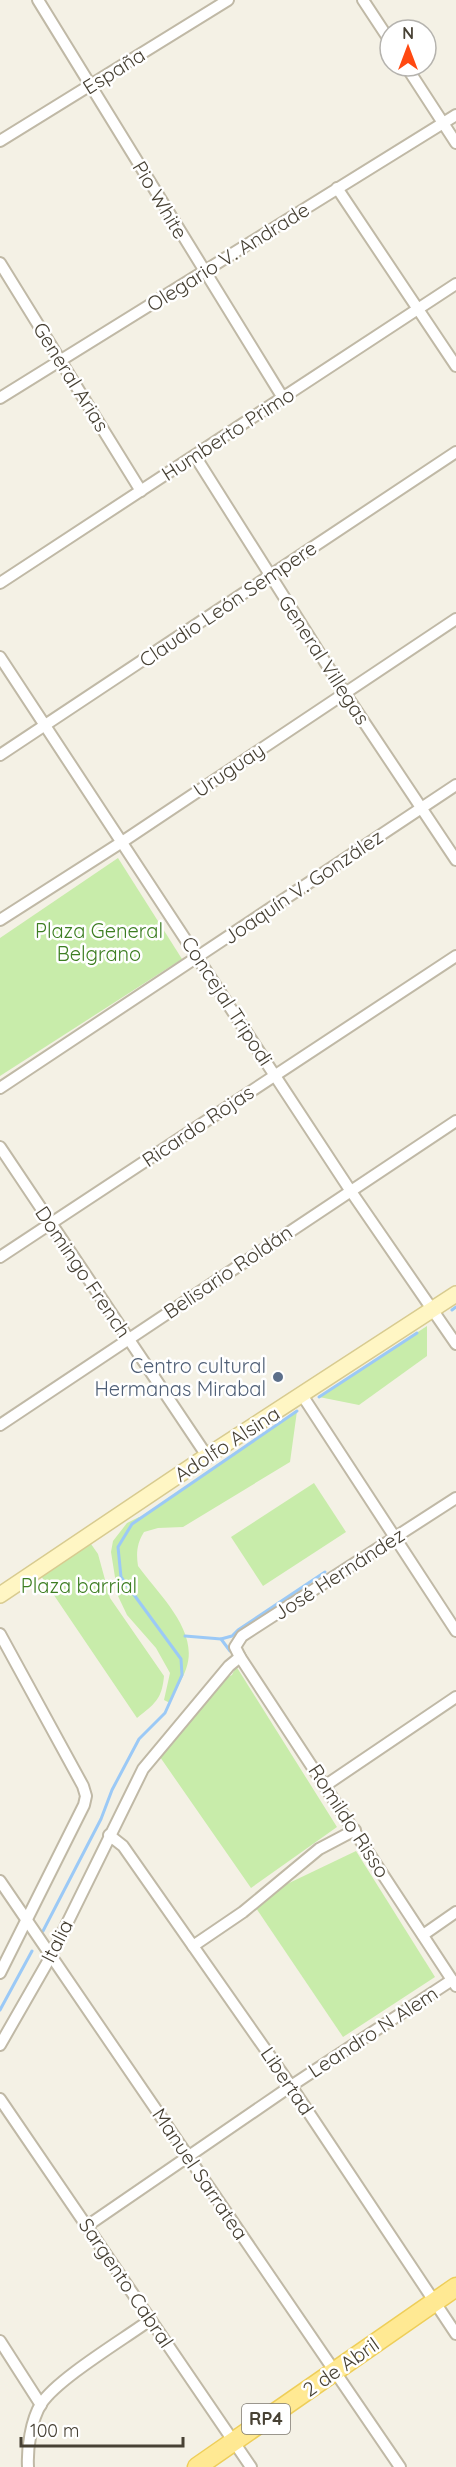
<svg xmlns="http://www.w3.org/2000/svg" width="456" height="2467" viewBox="0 0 456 2467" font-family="Quicksand,sans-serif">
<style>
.green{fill:#c8ecaa}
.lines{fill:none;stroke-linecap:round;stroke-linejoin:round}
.stream{stroke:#9bc9f6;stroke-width:3}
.street-casing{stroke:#c0b9a6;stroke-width:14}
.secondary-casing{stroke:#d8cb90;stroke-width:18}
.primary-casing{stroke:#eece59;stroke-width:21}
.street{stroke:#fff;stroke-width:10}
.secondary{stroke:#fff6c4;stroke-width:15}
.primary{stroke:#ffe993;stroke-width:18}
.service-dot{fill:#5c6f8a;stroke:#fff;stroke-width:2}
.labels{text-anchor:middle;stroke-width:5;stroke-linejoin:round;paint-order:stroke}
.shield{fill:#fff;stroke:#7e7a71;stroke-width:1.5}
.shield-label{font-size:18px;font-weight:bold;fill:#474134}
.street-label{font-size:20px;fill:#474134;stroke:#fff}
.park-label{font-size:20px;fill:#3d7e22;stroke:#fff}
.service-label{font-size:20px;fill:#4e5e75;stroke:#fff;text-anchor:end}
</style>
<rect width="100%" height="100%" fill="#f4f1e5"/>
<g class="green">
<path d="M118,858l64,101 -182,117v-138z"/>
<path d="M427,1326v30l-68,49 -40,-8z"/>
<path d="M297,1411l-7,51 -107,65 -25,1 -14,4c-7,11 -8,21 -6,34 20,28 62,65 48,103 -4,11 -11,22 -16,34l-6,-3 6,-27 -14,-25 -29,-33 -9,-19 -7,-44 2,-11 14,-18 12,-6 3,1z"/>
<path d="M314,1483l32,49 -83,54 -32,-49z"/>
<path d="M91,1544l7,10 12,44 54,78c-2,24 -10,28 -27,42l-96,-142z"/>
<path d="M236,1666l101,161 -86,61 -91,-131 59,-76 13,-6z"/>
<path d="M356,1851l79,126 -92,60 -87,-129 31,-24z"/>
</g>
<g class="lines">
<g class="stream">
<path d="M452,1310l4,-3"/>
<path d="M319,1397l98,-64"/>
<path d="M185,1636l36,3 9,12"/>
<path d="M221,1639l11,-3 6,-6 87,-58"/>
<path d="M43,1931l58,-112 11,-29 27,-51 26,-26 17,-38 -1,-16 -60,-82 -3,-30 14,-23 165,-113"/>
<path d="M0,2010l32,-59"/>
</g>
<g class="street-casing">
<g id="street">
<path d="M38,0l245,398"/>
<path d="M363,0l27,41"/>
<path d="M406,66l50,77"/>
<path d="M0,141l228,-141"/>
<path d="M337,188l119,178"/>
<path d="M0,263l141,228"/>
<path d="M0,398l456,-283"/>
<path d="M195,456l149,236 112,168"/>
<path d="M0,583l456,-299"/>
<path d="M0,657l350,533 106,154"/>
<path d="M0,755l456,-303"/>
<path d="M0,920l122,-78 334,-223"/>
<path d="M0,1088l456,-303"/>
<path d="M0,1147l207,309"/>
<path d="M0,1257l456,-301"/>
<path d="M302,1395l154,236"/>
<path d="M0,1425l456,-304"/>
<path d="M456,1498l-214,138 -7,11 5,10 216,329"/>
<path d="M0,1634l83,152 3,10 -2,9 -84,168"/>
<path d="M326,1785l130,-88"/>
<path d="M109,1835l14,11 168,240 165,248"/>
<path d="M0,1881l400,586"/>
<path d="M423,1935l33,-23"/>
<path d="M193,1946l50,-34 76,-63 36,-19"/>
<path d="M0,2045l51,-89 92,-187 86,-103 11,-9"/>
<path d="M0,2099l251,368"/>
<path d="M87,2226l204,-140 161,-106"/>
<path d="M0,2341l41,64"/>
<path d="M28,2467c-1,-18 3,-47 13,-63 16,-25 83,-65 109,-84"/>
</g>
</g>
<g class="secondary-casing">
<path id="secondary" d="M0,1595l207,-139 249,-162"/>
</g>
<g class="primary-casing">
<path id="primary" d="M197,2467l259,-180"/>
</g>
<use href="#street" class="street"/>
<use href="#secondary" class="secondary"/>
<use href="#primary" class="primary"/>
</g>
<circle class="service-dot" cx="278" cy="1377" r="6"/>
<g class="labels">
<rect class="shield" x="242" y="2404" width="48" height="30" rx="4.5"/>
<g class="shield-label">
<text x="266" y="2425">RP4</text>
</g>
<g class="street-label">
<text transform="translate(114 71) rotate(-32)" y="7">España</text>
<text transform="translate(160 200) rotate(59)" y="7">Pio White</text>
<text transform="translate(228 257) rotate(-32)" y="7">Olegario V. Andrade</text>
<text transform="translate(71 377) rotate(58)" y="7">General Arias</text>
<text transform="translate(228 434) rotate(-33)" y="7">Humberto Primo</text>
<text transform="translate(228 604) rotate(-34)" y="7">Claudio León Sempere</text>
<text transform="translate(324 660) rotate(57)" y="7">General Villegas</text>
<text transform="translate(229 770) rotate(-34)" y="7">Uruguay</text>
<text transform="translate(303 887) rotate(-34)" y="7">Joaquín V. González</text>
<text transform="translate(227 1001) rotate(57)" y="7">Concejal Tripodi</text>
<text transform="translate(198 1126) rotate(-34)" y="7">Ricardo Rojas</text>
<text transform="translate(83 1272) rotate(56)" y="7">Domingo French</text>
<text transform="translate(228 1272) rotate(-34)" y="7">Belisario Roldán</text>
<text transform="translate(227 1444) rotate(-33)" y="7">Adolfo Alsina</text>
<text transform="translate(339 1574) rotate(-33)" y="7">José Hernández</text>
<text transform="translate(349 1821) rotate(57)" y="7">Romildo Risso</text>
<text transform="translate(57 1941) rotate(-63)" y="7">Italia</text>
<text transform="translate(373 2032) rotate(-33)" y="7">Leandro N Alem</text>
<text transform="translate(287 2081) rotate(56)" y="7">Libertad</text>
<text transform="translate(200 2174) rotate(56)" y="7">Manuel Sarratea</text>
<text transform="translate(126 2283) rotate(56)" y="7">Sargento Cabral</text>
<text transform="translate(341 2367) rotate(-35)" y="7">2 de Abril</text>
</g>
<g class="park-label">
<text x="99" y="938">Plaza General<tspan x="99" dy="23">Belgrano</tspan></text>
<text x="79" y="1593">Plaza barrial</text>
</g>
<g class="service-label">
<text x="266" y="1373">Centro cultural<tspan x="266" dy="23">Hermanas Mirabal</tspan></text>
</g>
</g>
<g transform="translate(408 48)"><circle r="28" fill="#ffffff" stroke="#b5b3ae" stroke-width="1.5"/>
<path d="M0-4.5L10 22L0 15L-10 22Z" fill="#ff4911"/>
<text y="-9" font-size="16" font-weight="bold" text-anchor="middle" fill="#474134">N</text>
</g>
<path d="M21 2437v9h162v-9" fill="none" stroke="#474134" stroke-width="3"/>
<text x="30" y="2437" font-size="18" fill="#474134" stroke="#ffffff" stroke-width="4.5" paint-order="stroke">100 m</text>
</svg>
